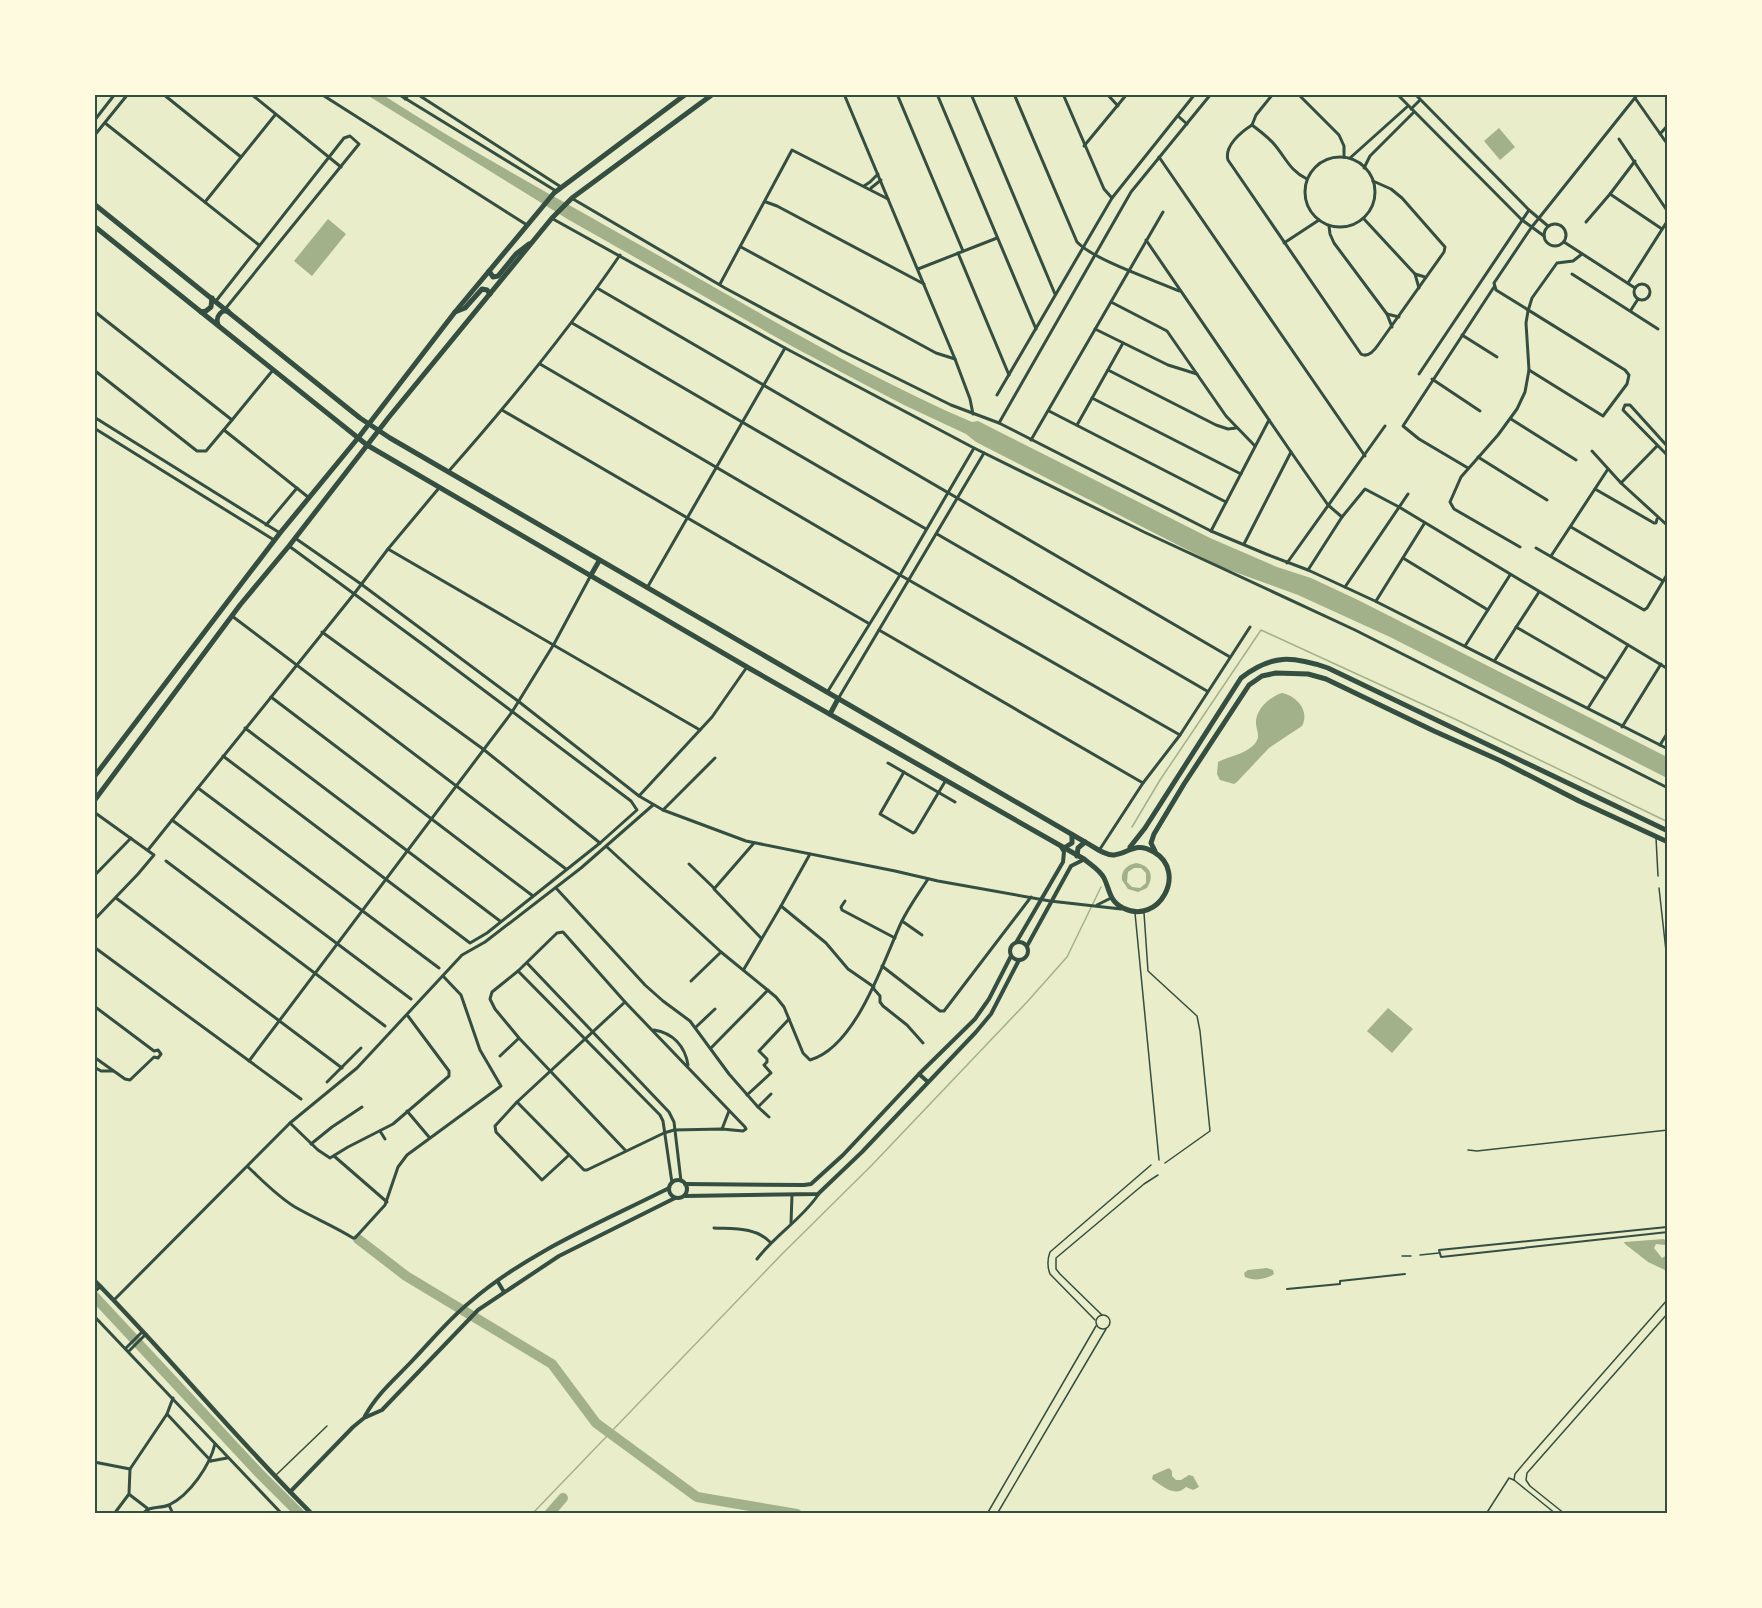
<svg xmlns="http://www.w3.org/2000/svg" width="1762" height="1608" viewBox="0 0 1762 1608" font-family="Figtree,sans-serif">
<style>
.water{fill:#a3b18a;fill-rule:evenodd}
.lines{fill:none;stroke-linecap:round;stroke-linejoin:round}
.stream{stroke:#a3b18a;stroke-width:1.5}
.river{stroke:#a3b18a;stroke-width:10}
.service{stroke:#344e41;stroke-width:1.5}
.pedestrian{stroke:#344e41;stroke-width:2}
.minor{stroke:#344e41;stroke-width:3}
.tertiary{stroke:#344e41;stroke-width:4}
.secondary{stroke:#344e41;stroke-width:4.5}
.primary{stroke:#344e41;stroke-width:5}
.neatline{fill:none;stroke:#344e41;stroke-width:2}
</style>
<rect width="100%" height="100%" fill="#e9edc9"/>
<g class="water">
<path d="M367,95h16c93,60 191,112 287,167 99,56 197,115 302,160l6,-1 232,117 67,29 34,11 47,22 309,157v21l-277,-141 -92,-42 -77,-28 -245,-125 -10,-8 -62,-29 -107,-56 -228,-129z"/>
<path d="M1499,128l16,19 -15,13 -16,-19z"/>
<path d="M328,219l18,15 -34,42 -18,-15z"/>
<path d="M1282,693c15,3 28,18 20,33l-33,22 -32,34 -3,2 -14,-4 -3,-6 1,-12c11,-6 30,-8 38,-20 4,-6 1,-10 0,-18 -1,-14 13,-27 26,-31z"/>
<path d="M1136,863c14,2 19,13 11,25l-9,4 -10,-3 -6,-9c-1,-9 4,-15 14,-17zM1134,868h7l5,5v10l-6,5 -8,-1 -5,-5 1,-10z"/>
<path d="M1388,1008l25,21 -21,24 -25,-22z"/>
<path d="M1664,1239l3,4v4l-2,-2 -9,-1 -2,4 8,10 5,-3v16l-19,-9 -23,-18 -1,-2z"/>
<path d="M1267,1268l6,2 1,4c-8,6 -21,7 -29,3l-1,-4 4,-3z"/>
<path d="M1169,1468l3,3v5l4,4h5l8,-5 4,1 6,11 -6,3 -7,-3c-11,11 -24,-1 -34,-8l1,-4z"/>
</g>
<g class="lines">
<g class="stream">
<path d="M1132,827l28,-47 101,-150 196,90 211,102"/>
<path d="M532,1514l250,-260 89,-88 156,-164 40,-45 34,-70"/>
</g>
<g class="river">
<path d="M358,1239l48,37 146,88 44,59 101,74 100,17"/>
<path d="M94,1296l165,177 41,41"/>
<path d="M549,1514l14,-16"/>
</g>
<g class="service">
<path d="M1656,838l2,38"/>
<path d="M1659,888l9,81"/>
<path d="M1135,913l24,247"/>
<path d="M1144,913l4,58 49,45 3,15 10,100 -45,32"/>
<path d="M1468,1150l9,1 191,-21"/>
<path d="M1420,1255l19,-2"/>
<path d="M1402,1256h9"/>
<circle cx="1103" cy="1322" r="7"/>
<path d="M1102,1315l-42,-41 -4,-5v-11l88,-74 14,-9"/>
<path d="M1095,1320l-45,-46c-3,-8 -3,-14 0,-22l101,-87"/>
<path d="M276,1475l51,-49"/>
<path d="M1514,1480l1,-6 16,-19 137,-156"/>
<path d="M1514,1480l42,34"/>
<path d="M987,1514l109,-188"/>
<path d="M997,1514l109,-185"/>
<path d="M1486,1514l23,-36 5,2"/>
<path d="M1565,1514l-35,-28 -4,-6 1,-7 141,-160"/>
</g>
<g class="pedestrian">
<path d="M1668,1221v10"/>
<path d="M1667,1227l-228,23 2,7 227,-25"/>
<path d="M1287,1289l53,-5v-3l65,-7"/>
</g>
<g class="minor">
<path d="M163,94l78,63"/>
<path d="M251,94l90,73"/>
<path d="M321,94l206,131"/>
<path d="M398,94l158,97"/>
<path d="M417,94l144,93"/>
<path d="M844,94l111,265 15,40 3,15"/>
<path d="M897,94l66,157"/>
<path d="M937,94l99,235"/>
<path d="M971,94l84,200"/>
<path d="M1014,94l63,148c17,18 77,38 102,49"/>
<path d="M1063,94l41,95 8,9"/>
<path d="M1107,94l11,12"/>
<path d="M1298,94l41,41 5,11v11"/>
<path d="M1397,94l125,126 22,16"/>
<path d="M1415,94l114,116 19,16"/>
<path d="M1635,98l33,47"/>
<path d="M405,99l4,-5"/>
<path d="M1411,109l9,-9"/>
<path d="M1178,116l9,8"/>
<path d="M94,121l21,-27"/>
<path d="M105,123l154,122"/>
<path d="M1252,125c-11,7 -28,21 -24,35l133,194c7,4 13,-3 17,-9l66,-93 1,-5 -43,-49 -11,-9 -18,-8"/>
<path d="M1252,125c8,6 16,12 22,19 12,14 16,27 33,35"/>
<path d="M1252,125l4,-10 17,-21"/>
<path d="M1660,134l8,-9"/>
<path d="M94,136l34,-42"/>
<path d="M1619,139l49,73"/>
<path d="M1084,146l43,-52"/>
<path d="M1159,157l206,299"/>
<circle cx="1340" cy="192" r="35"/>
<path d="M1350,158l58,-52"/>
<path d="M1364,168l6,-12 44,-44"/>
<path d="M864,186l6,-4 8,-8"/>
<path d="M871,188l10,-8"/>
<path d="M1610,194l52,35"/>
<path d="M573,199l152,89 117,63 109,54 48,18 212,108 55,23 42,16 67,31 293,148"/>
<path d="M205,202l70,-87"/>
<path d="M766,202l11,4 147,78"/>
<path d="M553,219l232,129 189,100 170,84 211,98 313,158"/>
<path d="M1364,219l51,55"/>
<path d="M1586,222l24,-28 25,-33"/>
<circle cx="1555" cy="235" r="11"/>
<path d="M1329,226l1,8 4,9 53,71"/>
<path d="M1146,240l145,212 37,53 14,12"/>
<path d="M1564,242l71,46"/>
<path d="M1284,243l35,-23"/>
<path d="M741,247l195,106 19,6"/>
<path d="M958,253l51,122"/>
<path d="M918,269l79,-31"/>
<path d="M1572,274l86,55"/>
<path d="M1628,283l40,-63"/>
<circle cx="1642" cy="292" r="8"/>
<path d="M720,284l72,-134 96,49"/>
<path d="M597,288l633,369"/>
<path d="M1419,288l-4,-14 10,3"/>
<path d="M216,301l128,-163 6,-2 9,8 -133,164"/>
<path d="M1111,302l56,29 59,85 29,30"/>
<path d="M1631,310l7,-11"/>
<path d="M94,311l138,109 41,-50"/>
<path d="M572,323l354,206"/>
<path d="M1392,327l-5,-13 12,3"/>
<path d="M1095,329l73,36 29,9"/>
<path d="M1462,335l35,22"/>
<path d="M540,364l360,211 280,160"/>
<path d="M94,370l103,81h9l26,-31"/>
<path d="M1108,370l108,55 12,4 8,-1"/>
<path d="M1529,370l74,46 24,-32 2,-9 -4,-5 -129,-80 -2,-7 37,-55 107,-134"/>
<path d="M1419,374l110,-164"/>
<path d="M1432,379l48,32"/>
<path d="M997,395l115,-197 83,-104"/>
<path d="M1092,398l149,76"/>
<path d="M502,410l366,213"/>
<path d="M1049,411l177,91"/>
<path d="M94,417l186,116"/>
<path d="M1511,419l65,41"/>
<path d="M999,423l132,-231 80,-98"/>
<path d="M1077,425l46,-82"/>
<path d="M94,428l180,112"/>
<path d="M224,430l84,67"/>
<path d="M1031,440l132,-228"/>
<path d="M1668,447l-38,-42h-5l-2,5 45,46"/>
<path d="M1592,451l29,32 47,43"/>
<path d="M1478,457l69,43"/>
<path d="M1468,468l-49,-29 -16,-13 91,-139"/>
<path d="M448,472c61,-69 120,-141 172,-217"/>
<path d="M1621,483l36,-37"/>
<path d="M1595,489l59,34h2l1,-4"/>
<path d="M266,525l31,-37"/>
<path d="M1571,527l92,54"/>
<path d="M1211,531l58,-111"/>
<path d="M937,534l270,157"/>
<path d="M295,538l66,46 157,117 121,95 24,14 83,31 149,30 43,10 112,20 71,8"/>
<path d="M1244,544l47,-92"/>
<path d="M1520,547l-66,-38 -4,-7 11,-25 37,-42 19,-26 8,-17 4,-22 -3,-47 2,-12 4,-13 25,-35 16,-2 9,-7"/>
<path d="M1536,548l108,62 3,-2 21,-35"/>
<path d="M388,549l312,181"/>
<path d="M1551,556l57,-87"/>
<path d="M1403,558l85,52"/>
<path d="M1287,563l98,-137"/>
<path d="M1308,570l34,-53 23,-28 34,18 269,162"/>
<path d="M1345,587l63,-93"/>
<path d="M647,588l138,-240"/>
<path d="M1376,601l48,-77"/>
<path d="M232,616l334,253"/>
<path d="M1516,627l90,52"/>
<path d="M879,630l264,153 37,-48 70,-108"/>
<path d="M322,632l161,117 117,94"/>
<path d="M1465,646l45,-71"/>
<path d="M1495,660l44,-68"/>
<path d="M828,691l72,-116 74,-127"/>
<path d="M271,697l262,199"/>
<path d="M838,699l146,-246"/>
<path d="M1588,708l40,-63"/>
<path d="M1622,727l39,-63"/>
<path d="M245,728l255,193"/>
<path d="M1660,745l8,-13"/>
<path d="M223,756l247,187 17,-10 113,-90 37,-33 -6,-9 -206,-155 -136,-100"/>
<path d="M888,763l67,39"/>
<path d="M904,772l-24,42 33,19 2,-1 31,-52"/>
<path d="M198,788l241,180"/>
<path d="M639,796l73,-79 35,-50"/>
<path d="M663,810l52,-52"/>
<path d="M94,812l60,43 -16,19 -44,46"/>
<path d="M172,820l239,179"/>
<path d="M754,843l-40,46 47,49"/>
<path d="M607,847l114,105 55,45 8,10 19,46 7,7c46,-13 73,-98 91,-137 7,-15 18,-30 27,-44"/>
<path d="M1100,849l43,-66"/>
<path d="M148,850l206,-256 34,-45 51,-61"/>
<path d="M810,854l-29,52 45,37 22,26 26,18"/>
<path d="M166,861l219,165"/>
<path d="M689,864l25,24"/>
<path d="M94,876l37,-38"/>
<path d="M556,888l89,97 18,16 27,20 39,53 29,33 13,-13"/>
<path d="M116,898l226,170"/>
<path d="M845,901l-4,6 1,3 53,28"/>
<path d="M1097,905l14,-7"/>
<path d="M902,921l20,14"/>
<path d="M94,947l207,152"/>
<path d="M527,963l142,149 5,10 7,59"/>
<path d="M882,966l58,45h4l87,-114"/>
<path d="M744,969l37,-63"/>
<path d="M518,971l142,144 3,6 9,62"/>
<path d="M691,981l30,-29"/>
<path d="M873,988l7,8v6l3,4 24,19 16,18"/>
<path d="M94,1006l60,45 4,-1 3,4 -3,4 -4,-1 -24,23 -5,-1 -31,-22"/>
<path d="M696,1027l19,-18"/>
<path d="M654,1030c19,3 31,16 34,35"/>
<path d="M711,1048l57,-58"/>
<path d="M500,1056l18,-17"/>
<path d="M249,1061l263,-349 42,-68 37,-69"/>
<path d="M94,1067l7,4h12"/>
<path d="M327,1082l34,-34"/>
<path d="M747,1095l24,-22 -7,-8 3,-3v-3l-8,-8 30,-32"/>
<path d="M517,1102l67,68h3l77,-37 10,-3 48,-1 21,2 3,-2 -1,-2 -120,-125 -62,-70 -6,1 -39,38 -26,21 -2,7 5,10 24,29 107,113"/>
<path d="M758,1107l11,10"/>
<path d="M407,1111l22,26"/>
<path d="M290,1123l28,27 12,8 18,-11 45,-23 56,-48v-5l-41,-55"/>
<path d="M722,1129l7,-18"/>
<path d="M380,1131l5,8"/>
<path d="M311,1144l21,-17 30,-20"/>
<path d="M334,1156l53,46"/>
<path d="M568,1156l-26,24 -46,-48 -1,-6 22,-24 108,-100"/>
<path d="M248,1167c15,14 29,29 47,40 19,11 39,19 58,31h2l30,-33 13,-38 9,-12 94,-69 -21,-36 -19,-55 -18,-19"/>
<path d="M791,1223l1,-28"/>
<path d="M714,1228c21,1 41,-1 56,14"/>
<path d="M757,1259c18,-24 45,-40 61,-64"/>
<path d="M94,1292l7,-6"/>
<path d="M114,1300l176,-177 67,-55 105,-113 23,-13 96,-74 72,-63"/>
<path d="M94,1316l188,198"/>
<path d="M126,1348l17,-17"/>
<path d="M129,1351l17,-17"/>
<path d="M167,1414l44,47"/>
<path d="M211,1461l16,-3"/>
<path d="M94,1462l36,7"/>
<path d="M130,1495l17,13"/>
<path d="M169,1505l4,9"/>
<path d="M114,1514l15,-20 1,-25 37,-55 6,-16"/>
<path d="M142,1514c8,-9 17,-5 27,-9 21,-10 41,-40 46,-61"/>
</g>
<g class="tertiary">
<path d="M1017,941l46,-79 1,-10 -3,-5"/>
<circle cx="1019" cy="951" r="9"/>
<path d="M1027,946l44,-80 12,-6"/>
<path d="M919,1074l9,8"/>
<circle cx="678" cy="1189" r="9"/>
<path d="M685,1184l119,1 7,-1 32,-29 76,-81 56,-55 14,-20 22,-43"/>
<path d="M685,1196l133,-2 44,-42 114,-120 15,-18 28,-54"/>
<path d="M498,1282l6,10"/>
<path d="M365,1416c12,-22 30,-37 47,-55 19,-20 37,-42 58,-59 58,-50 132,-80 199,-114"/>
<path d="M290,1492l63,-65 11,-9 18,-8 96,-100 81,-54 116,-58"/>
</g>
<path class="secondary" d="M94,1280c75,76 142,159 218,234"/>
<g class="primary">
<path d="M94,204l266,214 30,20 695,404c8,4 20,14 29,13 16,-2 21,-14 40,-3 34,20 5,74 -31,56 -14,-7 -13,-18 -19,-30 -4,-8 -13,-13 -20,-19l-337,-192 -380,-222 -273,-219"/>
<path d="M489,271l4,6 5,-1 18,-22 13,-10"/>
<path d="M201,312l5,-1 5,-4 1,-9"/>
<path d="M455,312l10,-4 17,-19 5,1 3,4"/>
<path d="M218,325c-2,-6 -1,-10 5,-14h5"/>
<path d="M591,575l8,-14"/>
<path d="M830,714l8,-15"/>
<path d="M94,777l186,-244 78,-95 97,-126 99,-119 132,-99"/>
<path d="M94,801l146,-196 49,-59 100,-129 163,-199 20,-20 141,-104"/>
<path d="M1130,847l15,-19 96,-150c31,-24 51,-22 87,-10l340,163"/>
<path d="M1064,848l8,-5v-8"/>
<path d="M1155,851l-4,-8 3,-9 30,-50 65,-99 13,-9 14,-3 32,1 18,5 108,52 67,30 78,40 89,41"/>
<path d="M1077,856l1,-8 7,-6"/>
</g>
</g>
<rect width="1762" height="1608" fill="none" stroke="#fefae0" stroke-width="192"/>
<rect x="96" y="96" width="1570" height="1416" class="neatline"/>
</svg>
